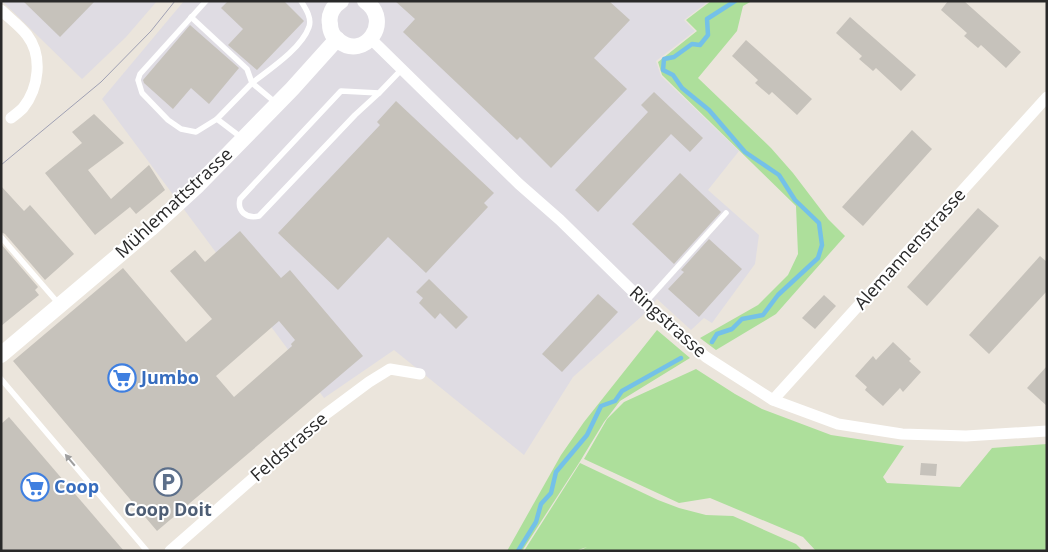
<svg xmlns="http://www.w3.org/2000/svg" width="1048" height="552" viewBox="0 0 1048 552" font-family="'Open Sans',sans-serif">
<style>
.industrial{fill:#dfdce3}
.green{fill:#addf9b}
.lines{fill:none;stroke-linecap:round;stroke-linejoin:round}
.stream{stroke:#74c1e8;stroke-width:4.5}
.building{fill:#c6c2bb;fill-rule:evenodd}
.lane{stroke:#fff;stroke-width:5.5}
.street{stroke:#fff;stroke-width:11}
.secondary{stroke:#fff;stroke-width:16}
.tram{stroke:#9fa0b3;stroke-width:1}
.oneway{fill:#9f9f9f}
.labels{text-anchor:middle;stroke-width:4;stroke-linejoin:round;paint-order:stroke}
.street-label{font-size:18px;fill:#292929;stroke:#fff}
.shop-label{font-size:18px;font-weight:bold;fill:#366cbe;stroke:#fff;text-anchor:start}
.service-label{font-size:18px;font-weight:bold;fill:#4e5e75;stroke:#fff}
</style>
<rect width="100%" height="100%" fill="#ebe5dc"/>
<g class="industrial">
<path d="M2,1h155l-31,36 -44,42z"/>
<path d="M184,1h525l-25,19 11,11 -39,30 5,15 78,75 -31,39 51,45 -4,29 -43,59 -8,-5 -13,12 -34,-31 -15,17 -69,61 -49,78 -130,-105 -70,48 -222,-299z"/>
</g>
<g class="green">
<path d="M711,1h41l-9,5 -6,25 -39,47 73,70 22,25 35,46 17,17 -69,78 -60,36 -16,-12 58,-33 30,-30 10,-21 -2,-48 -134,-131 -4,-13 39,-31 -11,-11z"/>
<path d="M657,330l33,28 -70,43 -16,21 -25,41 -57,88h-15l54,-96 23,-33z"/>
<path d="M696,369l39,25 27,15 69,26 73,11 -21,31 4,6 73,4 32,-39 55,-4v107h-231l-13,-14 -93,-39 -31,5 -95,-44 23,-40 17,-17z"/>
<path d="M580,463l78,37 21,8 27,7 27,1 63,28 7,7h-224l8,-4 -12,4h-51z"/>
</g>
<g class="lines">
<g class="stream">
<path d="M712,342l5,-8 15,-5 10,-10 21,-4 15,-20 40,-37 4,-13 -3,-22 -24,-23 -16,-25 -34,-23 -36,-42 -27,-22 -9,-13 -10,-5 1,-11 10,-2 18,-13 8,1 8,-10 -1,-16 28,-18"/>
<path d="M518,551l18,-29 5,-18 10,-11 5,-21 31,-37 14,-29 14,-5 7,-10 59,-33"/>
</g>
</g>
<g class="building">
<path d="M23,1h72l-35,36z"/>
<path d="M228,1h56l20,20 -47,49 -29,-25 15,-16 -22,-21z"/>
<path d="M395,1h214l21,19 -36,38 33,31 -76,79 -31,-31 -3,3 -114,-108 12,-13z"/>
<path d="M948,1h16l57,51 -15,16 -25,-23 -3,3 -14,-12 3,-3 -26,-23z"/>
<path d="M850,17l66,58 -15,16 -25,-23 -3,3 -14,-12 3,-3 -26,-23z"/>
<path d="M190,25l49,43 -30,36 -18,-16 -18,21 -29,-26 -1,-3z"/>
<path d="M746,40l66,59 -15,16 -25,-23 -3,3 -14,-12 3,-3 -26,-24z"/>
<path d="M654,92l49,46 -13,14 -19,-18 -73,78 -23,-22 73,-78 -7,-7z"/>
<path d="M396,101l98,92 -10,10 4,4 -62,66 -38,-36 -50,53 -60,-57 102,-108 -3,-3z"/>
<path d="M94,114l30,29 -36,27 23,29 38,-34 16,25 -29,24 -6,-7 -35,28 -50,-62 37,-30 -10,-11z"/>
<path d="M912,130l20,19 -69,77 -21,-19z"/>
<path d="M680,173l41,39 -47,52 -42,-40z"/>
<path d="M1,186l23,25 6,-6 44,49 -29,26 -40,-46 -4,-2z"/>
<path d="M978,208l21,18 -72,80 -20,-19z"/>
<path d="M240,231l41,47 9,-8 73,86 -206,175 -144,-170 110,-93 63,74 26,-23 -42,-48 25,-21 10,12zM279,321l16,19 -4,4 1,2 -58,51 -18,-21z"/>
<path d="M709,239l33,30 -43,48 -31,-28 16,-17 -3,-2z"/>
<path d="M1,244l37,43 -3,3 4,5 -38,31z"/>
<path d="M1040,256l7,6v29l-58,63 -20,-19z"/>
<path d="M429,279l39,38 -12,12 -16,-16 -5,6 -16,-16 4,-5 -7,-6z"/>
<path d="M598,294l20,18 -56,60 -20,-18z"/>
<path d="M824,295l12,11 -21,23 -13,-11z"/>
<path d="M893,342l18,17 -2,2 12,11 -18,20 -3,-4 -17,18 -18,-16 2,-3 -12,-11 18,-20 3,4z"/>
<path d="M1047,366v40l-20,-18z"/>
<path d="M9,417l115,134h-123v-127z"/>
<path d="M921,463l16,1 -1,12 -16,-1z"/>
</g>
<g class="lines">
<g class="lane">
<path d="M206,1l-66,73 -2,6 4,13 26,27 13,9 15,3 21,-13 25,19"/>
<path d="M191,17l56,52 5,14 -35,36"/>
<path d="M379,93l-38,-2 -101,108c-3,12 6,20 19,17l96,-101 24,-22 23,-24"/>
<path d="M276,103l-24,-20c18,-14 49,-34 57,-56 3,-9 -3,-18 -8,-26"/>
<path d="M1,237l58,67"/>
<path d="M645,303l81,-90"/>
<path d="M1,379l146,172"/>
</g>
<g class="street">
<path d="M1,10c8,8 19,16 26,25 16,21 12,53 -4,73 -4,4 -8,7 -12,10"/>
<path d="M371,39l148,145 41,36 102,100 44,37 67,43 65,24 64,10 64,2 81,-5"/>
<path d="M773,400l274,-303"/>
<path d="M170,551l156,-137 43,-32 21,-13 30,5"/>
</g>
<g class="secondary">
<path d="M341,1c-8,5 -13,14 -11,23 0,7 3,13 9,17 25,20 55,-20 26,-40"/>
<path d="M1,355l149,-126 48,-44 94,-96 45,-50"/>
</g>
<path class="tram" d="M1,165l100,-83 50,-51 24,-30"/>
</g>
<defs><path id="oneway-solid" d="M-6-.8H1V-3.2L6.5 0L1 3.2V.8H-6Z" transform="scale(1.25)"/></defs>
<use class="oneway" href="#oneway-solid" transform="translate(70 460) rotate(-130)"/>
<defs>
<g id="supermarket-ring" transform="scale(1.4375)"><circle r="9.5" fill="#fff" stroke="#3f7fe0" stroke-width="1.5"/><path d="M-6-5.5h2.5l.6 2H6L4.5 2H-2.5L-4.4-4H-6ZM-1.5 3.2a1.3 1.3 0 1 0 .1 0ZM3 3.2a1.3 1.3 0 1 0 .1 0Z" fill="#3f7fe0"/></g>
<g id="parking-ring" transform="scale(1.4375)"><circle r="9.5" fill="#fff" stroke="#5c6f8a" stroke-width="1.5"/><path d="M-3.5-5.5H1a3.5 3.5 0 0 1 0 7H-1V5.5H-3.5ZM-1-3.4V-.6H.8a1.4 1.4 0 0 0 0-2.8Z" fill="#5c6f8a"/></g>
</defs>
<g fill-rule="evenodd">
<use href="#supermarket-ring" x="122" y="378"/>
<use href="#parking-ring" x="168" y="482"/>
<use href="#supermarket-ring" x="35" y="487"/>
</g>
<g class="labels">
<g class="street-label">
<text transform="translate(174 203) rotate(-43)" y="6">Mühlemattstrasse</text>
<text transform="translate(910 249) rotate(-48)" y="6">Alemannenstrasse</text>
<text transform="translate(668 322) rotate(42)" y="6">Ringstrasse</text>
<text transform="translate(289 447) rotate(-41)" y="6">Feldstrasse</text>
</g>
<g class="shop-label">
<text x="141" y="384">Jumbo</text>
<text x="54" y="493">Coop</text>
</g>
<g class="service-label">
<text x="168" y="516">Coop Doit</text>
</g>
</g>
<rect width="1048" height="552" fill="none" stroke="#292929" stroke-width="5"/>
</svg>
